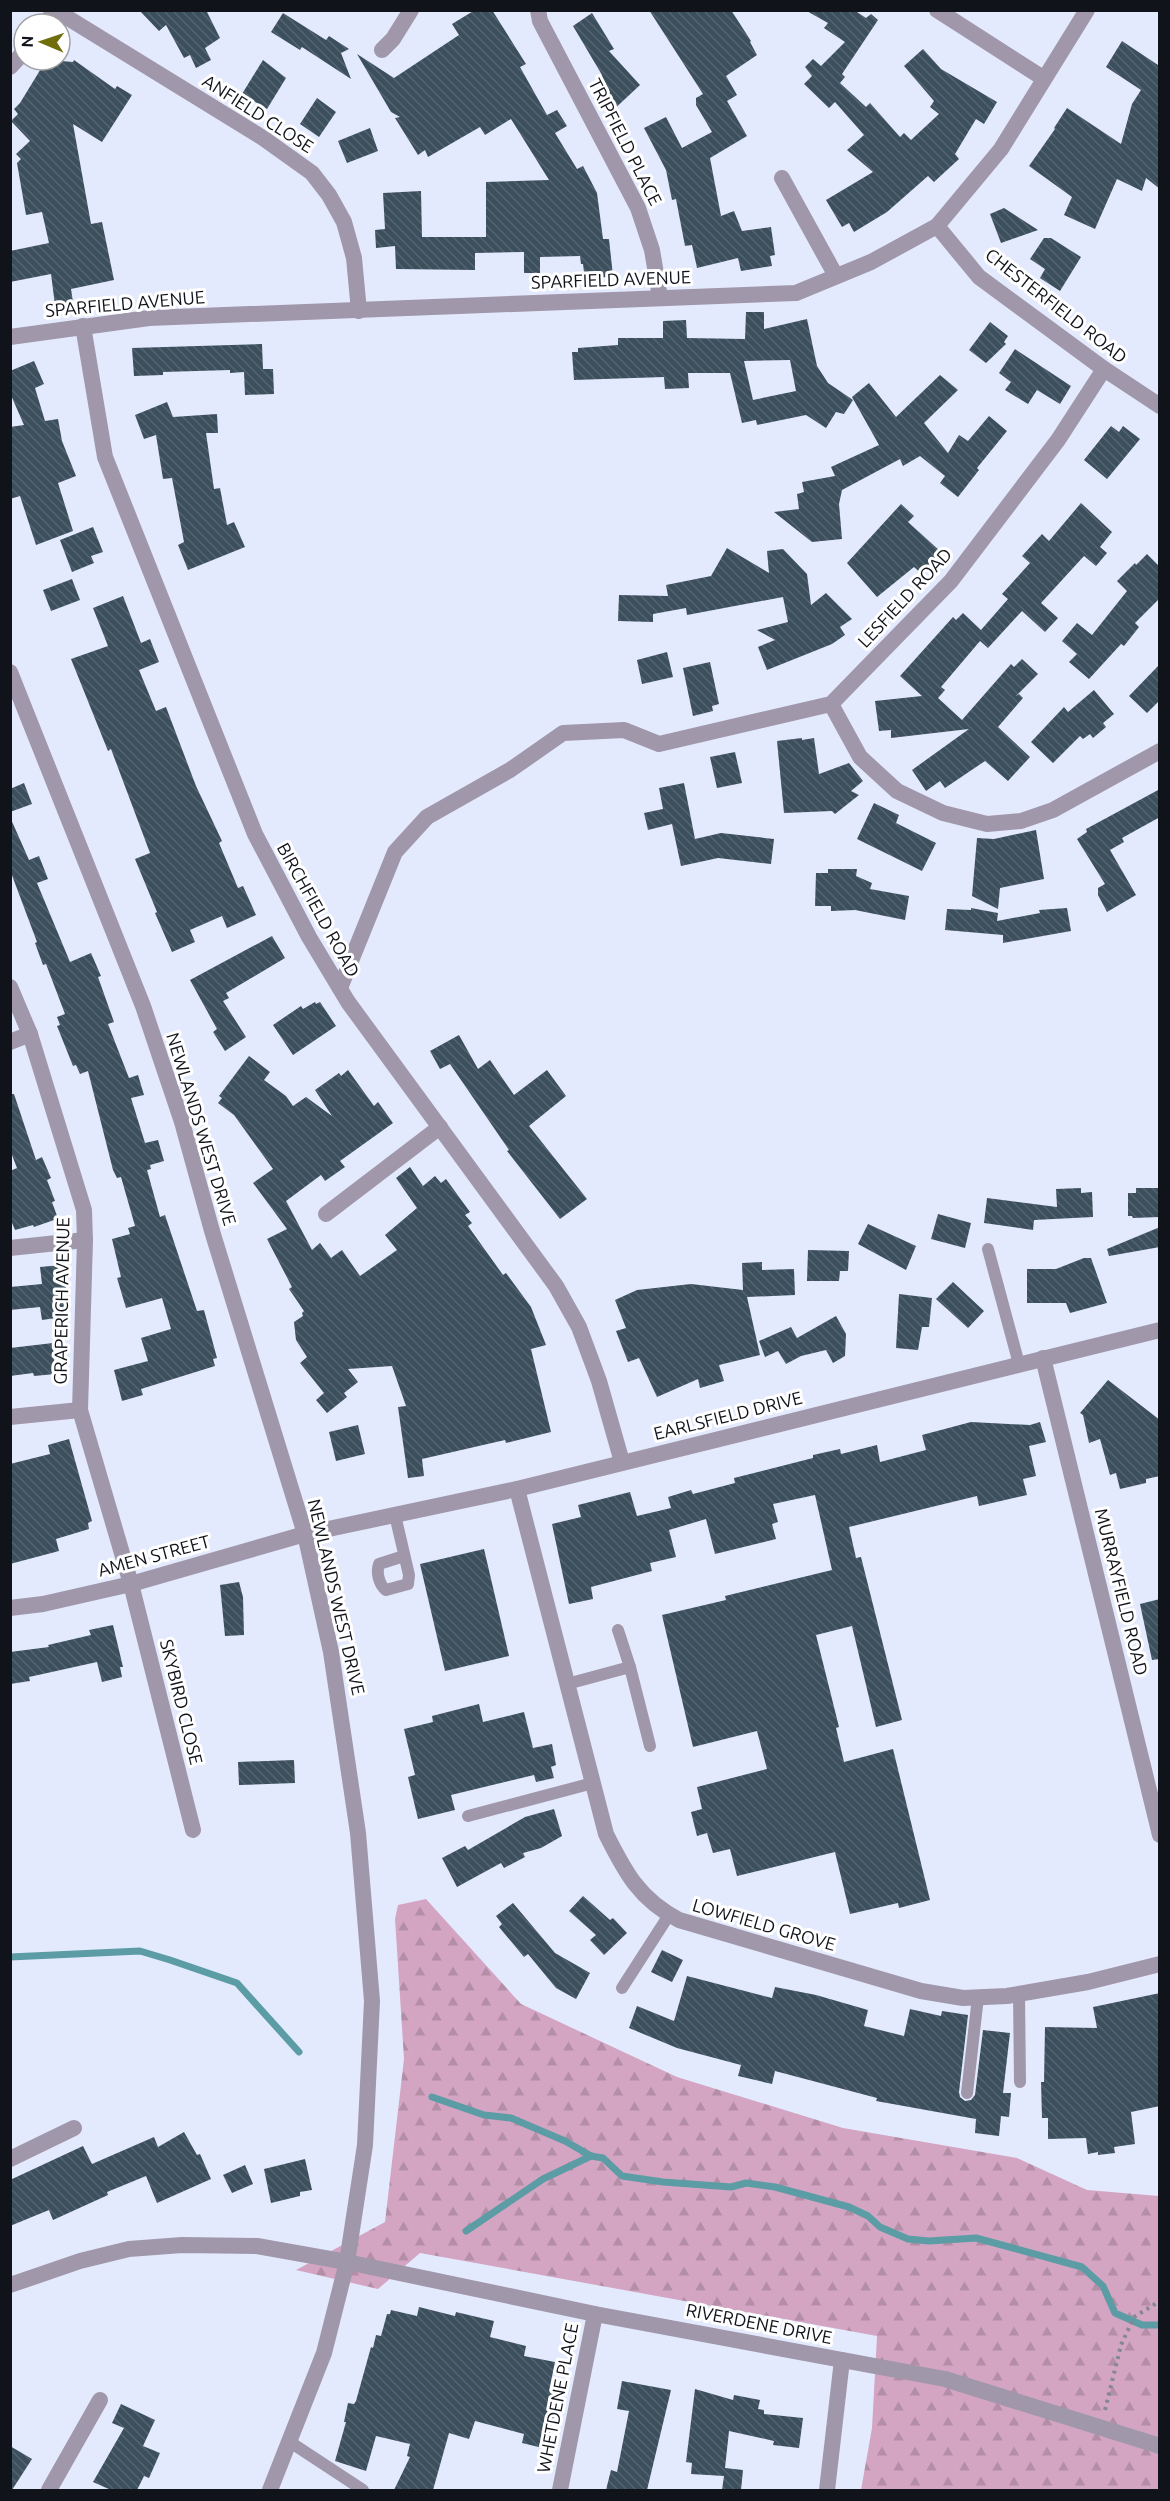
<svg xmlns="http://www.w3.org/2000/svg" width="1170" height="2501" viewBox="0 0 1170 2501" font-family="Ubuntu,sans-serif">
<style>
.forest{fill:url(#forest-firs)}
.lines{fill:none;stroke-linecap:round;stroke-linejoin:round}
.stream{stroke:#5c9ca5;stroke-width:7}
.building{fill:url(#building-back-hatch);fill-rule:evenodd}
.path{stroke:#848896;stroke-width:4;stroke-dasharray:3 4.5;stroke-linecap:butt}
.service{stroke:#a197ab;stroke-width:12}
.minor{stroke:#a197ab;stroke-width:16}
.tertiary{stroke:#a197ab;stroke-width:16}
.labels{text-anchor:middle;stroke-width:6;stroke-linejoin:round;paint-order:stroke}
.street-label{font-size:18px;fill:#11131b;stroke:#fff}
</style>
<defs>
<pattern id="forest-firs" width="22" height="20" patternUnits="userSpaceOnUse" patternTransform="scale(1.5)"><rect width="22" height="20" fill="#d3a5c3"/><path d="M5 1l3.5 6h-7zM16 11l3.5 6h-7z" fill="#b48da7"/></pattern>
<pattern id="building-back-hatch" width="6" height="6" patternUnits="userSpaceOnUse" patternTransform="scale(1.5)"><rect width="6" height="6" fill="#3c4f5d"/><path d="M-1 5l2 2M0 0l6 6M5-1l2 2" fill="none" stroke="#556470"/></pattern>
</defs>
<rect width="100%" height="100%" fill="#e4eafd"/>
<path class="forest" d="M426,1899l95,105 156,73 166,51 174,30 70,32 72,6v294h-298l11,-62 5,-92 -457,-83 -42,36 -82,-19 89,-48 19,-163 -9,-140 3,-14z"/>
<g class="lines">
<g class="stream">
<path d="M10,1957l130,-6 30,9 67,23 62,69"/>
<path d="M432,2097l52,18 27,3 54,23 26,15 12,2 19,18 41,6 68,5 15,-4 29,4 74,20 19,9 12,11 28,12 21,2 47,-3 106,29 21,19 12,27 27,12h18"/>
<path d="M466,2231l77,-52 48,-23"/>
</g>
</g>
<g class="building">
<path d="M139,10h67l14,28 -15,10 6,12 -15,8 -6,-13 -6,3 -18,-33 -7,6z"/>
<path d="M475,10h17l34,54 -6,3 27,48 10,-5 10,16 -12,7 22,36 6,-3 14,27 6,46h6l4,37 -28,4 -2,-16h-2l-1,-8 -40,1v16h-16v-21l-49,1v17l-79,-1 -1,-23 -19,2 -1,-18 10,-1 -2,-36 38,-2 1,46h64v-55l63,-2 -38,-61 -26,16 -5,-8 -52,30 -3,-7 -7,5 -23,-37 5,-1 -9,-5 -34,-58 37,24 65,-43 -7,-11z"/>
<path d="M649,10h82l20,31 -1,1 7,13 -31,21 11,19 -10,6 20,35 -37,22 11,58 13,-5 8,20 29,-4 4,28 -5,1 2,10 -31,5 -3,-13 -41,10 -5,-23 -7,1 -9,-47 -4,1 -6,-30 -22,-42 22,-11 16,31 30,-16 -16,-27v-7l7,-4z"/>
<path d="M805,10h49l12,8 5,-4 7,6 -36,54 3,3 -5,6 26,24 4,-4 30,34 4,-4 7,7 28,-26 -9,-7 4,-6 -30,-35 19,-17 18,20 56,33 -13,22 -8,-5 -21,35 4,5 -25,23 -6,-6 -41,36 -33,20 -5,-9 -7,4 -16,-27 47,-28 -26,-22 17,-15 -29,-33 -6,6 -25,-24 8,-8 -7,-9 8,-8 8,7 24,-24 -21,-14 4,-5z"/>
<path d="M283,13l43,27 3,-4 20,13 -8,4 10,26 -49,-32 -2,3 -29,-18z"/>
<path d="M592,13l22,36 -5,2 31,34 -30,28 -17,-26 9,-7 -2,-3 2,-2 -29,-49z"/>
<path d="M1122,41l36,24 2,-2v126l-14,-11 -4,13 -25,-12 -22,50 -31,-14 8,-18 -43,-31 26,-37 -1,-1 13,-20 54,36 11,-40 9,-14 -35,-23z"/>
<path d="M50,60l23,2 1,-2 41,29 2,-3 15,9 -30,47 -29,-18 18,100 11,-2 12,58 -43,9 2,13 -18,3 -4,-31 -41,8v-31l39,-8 -7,-31 -16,3 -9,-52 4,-4 -5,-5 14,-13 -19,-20 7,-7 -4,-5 6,-6 22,-36 2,1z"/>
<path d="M263,60l23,18 -19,31 -25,-15z"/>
<path d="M317,98l19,14 -17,25 -19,-13z"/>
<path d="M370,128l8,23 -31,12 -9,-22z"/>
<path d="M1004,208l34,22 -37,13 -11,-29z"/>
<path d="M1044,238h7l30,19 -21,34 -20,-13 5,-9 -15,-10z"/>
<path d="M746,312h18v17l43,-10 10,47 11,17 25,17 -9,14 -8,-2 -10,16 -20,-13 -49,10 -1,-5 -14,3 -12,-50h-42l1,15 -24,1 -1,-12 -90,3 -2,-28h6v-4l40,-3v-7h45v-17l23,-1 1,18 58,1zM790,360l6,31 -43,9 -9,-39z"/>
<path d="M990,322l18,14 -4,6 2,2 -20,19 -17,-13z"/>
<path d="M262,344l1,25h10l1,25 -29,1 -1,-23 -14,1v-3l-67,2v3l-29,1 -2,-28z"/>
<path d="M1015,349l56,37 -11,18 -23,-14 -9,14 -23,-14 6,-8 -12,-9z"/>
<path d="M34,361l10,23 -9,4 10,33 13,-2 4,22 14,35 -18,7 15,48 -37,14 -16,-49 -10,3v-72l14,-2 -14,-32v-22z"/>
<path d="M940,375l18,15 -34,33 24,30 11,-18 9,6 21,-25 18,15 -30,37 2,2 -21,27 -18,-14 5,-7 -25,-20 -17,10 -3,-7 -58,31 -3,14 3,35 -30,3 -38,-30 25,-3 -2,-15 7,-2 -2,-10 33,-6 -4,-9 48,-22 -27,-48 17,-14 27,34z"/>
<path d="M167,402l6,15 44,-3 1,19h-12l8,56 6,-1 7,37 7,-3 11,25 -57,23 -10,-25 6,-3 -12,-64 -9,1 -7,-44 -12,4 -9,-24z"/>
<path d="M1111,426l8,6 4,-6 17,13 -33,40 -23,-19z"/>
<path d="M1081,503l31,29 -12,15 7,6 -11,13 -12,-10 -43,47 17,15 -13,14 -23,-21 -34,37 -8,-7 -39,46 4,3 -7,8 24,22 49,-56 3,3 8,-8 16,15 -22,22 3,-2 4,4 -25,29 32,30 -22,24 -23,-20 -40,27 -5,-7 -14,10 -14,-21 57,-41 -78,9v-8l-12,1 -4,-30 47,-5 -22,-20 53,-59 3,3 7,-7 18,17 27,-31 -6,-5 28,-31 -8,-7 20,-22 7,7z"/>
<path d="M901,504l13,12 -6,6 32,29 -5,6 2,2 -14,16 -9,-8 -37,30 -30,-34z"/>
<path d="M93,527l10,25 -12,4 3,7 -22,9 -12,-32z"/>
<path d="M727,548l42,25 -2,-22 16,-2 24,25 4,31 15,-12 26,26 -12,8 5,8 -13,9 -65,26 -9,-23 17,-7 -18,-10 31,-8 -5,-25 -96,18 -1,-7 -33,6v8l-35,-1 1,-26 49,1 -2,-11 45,-9z"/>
<path d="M1147,554l13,13v31l-25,25 4,4 -15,19 -3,-2 -32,35 -20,-17 8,-8 -15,-13 15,-18 15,12 35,-44 -10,-10 18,-18 1,2z"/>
<path d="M72,579l8,21 -29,11 -8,-21z"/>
<path d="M123,596l18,47 9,-4 9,23 -20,8 17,41 10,-4 30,79 26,55 -3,2 19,45 5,-2 13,29 -29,13 -5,-12 -32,14 5,12 -23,10 -17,-39 2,-1 -22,-53 15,-6 -39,-104 -3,2 -37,-92 37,-13 -15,-38z"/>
<path d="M667,652l6,25 -31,7 -5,-24z"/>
<path d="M710,662l9,42 -7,2 1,5 -20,5 -10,-48z"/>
<path d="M1160,664v36l-13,13 -18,-17z"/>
<path d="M1094,690l20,24 -11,9 3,4 -13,11 -3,-4 -7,5 -3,-3 -27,27 -22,-21 33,-35 4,5z"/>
<path d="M802,738v2l12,-2 5,36 30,-11 14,18 -12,10 8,4 -24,19 -3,-3 -48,2 -7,-72z"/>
<path d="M735,752l7,31 -25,5 -7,-31z"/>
<path d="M24,783l8,21 -22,8v-23z"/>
<path d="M684,783l11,56 26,-6 53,6 -3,25 -53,-6 -37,8 -9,-42 -24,6 -4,-17 19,-4 -4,-21z"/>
<path d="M1160,789v28l-38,21 2,4 -14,8 26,45 -29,17 -9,-17v-7l7,-4 -28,-45 10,-7 -1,-3z"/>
<path d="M874,803l25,12 -3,8 40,20 -14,28 -65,-32z"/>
<path d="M10,817l19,43 10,-4 9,23 -11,4 33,79 21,-9 10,23 -3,1 16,45 -6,2 21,54 9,-3 6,20 -13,3 14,45 13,-3 6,21 -14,4 1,4 -4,1 13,47 5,-2 32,96 7,-1 13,48 -4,1 2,7 -74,23 2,6 -21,6 -8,-31 34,-9 -7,-23 30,-9 -9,-31 -36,10 -9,-30 4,-1 -9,-38 18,-5 -2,-6 7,-2 -14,-49 -4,1 -4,-8 -25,-99 -8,3 -4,-9 -3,1 -16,-40 3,-1 -3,-8 8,-3 -19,-50 -3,1 -8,-22 2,-1 -27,-72z"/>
<path d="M1036,830l8,49 -44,9 -2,21 -26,-13 5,-58 17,1z"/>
<path d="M828,869h29l-1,7 16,7 -2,6 39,7 -4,24 -50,-10 -24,1v-5h-16l1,-33h12z"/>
<path d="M971,908l27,5 -1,8 43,-8 -1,-3 28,-2 4,23 -68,12v-8l-58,-5 2,-21 24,1z"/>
<path d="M272,936l13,22 -59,35 3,5 -6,3 23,36 -21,14 -12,-19 4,-3 -27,-49z"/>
<path d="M315,1002l1,2 4,-2 16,24 -43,29 -20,-30 28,-19 2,3z"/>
<path d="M459,1035l19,34 12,-9 24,35 33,-25 19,26 -37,30 58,73 -27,20 -53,-68 2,-1 -59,-86 -10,5 -10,-18z"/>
<path d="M249,1056l21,16 -6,8 22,16 7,10 13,-9 26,19 -17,-26 24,-17 2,3 7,-6 26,36 4,-4 15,21 -53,38 5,6 -20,14 -4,-6 -35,26 26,49 8,-7 11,15 11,-8 18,26 37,-26 -12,-15 32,-27 -21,-30 14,-11 13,19 12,-10 6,7 5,-4 24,33 -5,3 7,8 -4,3 35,49 3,-2 25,34 15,38 -15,4 20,83 -45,11 -1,-3 -83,19 2,17 -16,2 -10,-71 8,-1 -14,-40 -44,3 10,13 -14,11 3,4 -20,16 -11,-13 8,-7 -24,-30 7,-6 -11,-17 -2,-18 9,-6 -1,-3 2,-2 -15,-22 3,-2 -25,-48 20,-10 -34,-46 20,-14 -39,-54 -16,-12 4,-5 -3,-2z"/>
<path d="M10,1094h4l22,66 6,-3 9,21 -4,2 8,21 -3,1 5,14 -4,2 1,2 -20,7 -1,-2 -18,5 -5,-12v-47l7,-3 -7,-18z"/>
<path d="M1081,1188v5l11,-1 1,25 -59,3 -1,10 -49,-7 3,-25 70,9 -1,-18z"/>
<path d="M1136,1188h24v29l-27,1 -1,-2h-4v-23h8z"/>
<path d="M938,1214l33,9 -6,25 -34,-9z"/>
<path d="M868,1224l48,22 -10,24 -48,-26z"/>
<path d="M1160,1227v20l-51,9 -2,-7z"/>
<path d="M808,1250l41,1 -1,20h-8l-1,10h-32z"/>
<path d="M1084,1258h7l16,45 -37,10 -4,-10h-39v-34h29z"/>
<path d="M762,1262v8l32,-1 1,26 -48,2 13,58 -41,10 5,16 -24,7 -2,-9 -41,18 -18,-39 -11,4 -12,-31 10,-3 -11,-28 22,-10 54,-6 52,6 -1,-27z"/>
<path d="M62,1265v3h2l2,20h-2l2,20h-4l1,9 -21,3 -2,-13 -30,3v-23l32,-3 -2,-17z"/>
<path d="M953,1282l31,29 -16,17 -32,-29z"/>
<path d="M899,1294l33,4 -3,29h-7l-4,23 -22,-2z"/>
<path d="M836,1316l10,18 -1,22 -12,7 -7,-13 -25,6 -15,8 -8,-13 -13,6 -6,-16 32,-14 6,11z"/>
<path d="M53,1343l2,31 -21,2 -1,-3 -23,3v-28z"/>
<path d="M1108,1380l52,40v56l-14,3v4l-26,6 -4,-16 -6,2 -10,-36 -11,4 -6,-28 -3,-2z"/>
<path d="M971,1422l59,3 10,-3 6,20 -17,4 7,30 -13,3 4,16 -48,11 -2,-10 -128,31 7,31 5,-1 41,163 -26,7 -24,-101 -36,9 23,92 -3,1 8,34 49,-13 37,151 -31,8 -1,-5 -48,11 -15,-62 -98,24 -7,-27 -17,4 -6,-20 -10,3 -6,-24 11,-3 -5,-22 70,-18 -10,-38 -64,16 -31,-132 64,-15 -1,-4 107,-26 -17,-75 -42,9 5,18 -6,2 4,15 -61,15 -9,-35 -37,11 7,27 -26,6 2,8 -61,16 2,12 -24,5 -17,-80 29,-7 -3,-12 52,-13 7,24 34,-8 -3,-11 23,-7 2,4 42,-11 -1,-5 79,-20v-3l27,-6 1,5 36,-9 3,17 46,-12 -4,-15z"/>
<path d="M358,1425l7,29 -29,7 -7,-29z"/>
<path d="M69,1439l23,82 -4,2 1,6 -33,10 3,12 -49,13v-100l40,-10 -2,-9z"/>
<path d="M484,1549l25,107 -64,15 -25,-107z"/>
<path d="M239,1582l4,15 1,38 -19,1 -5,-51z"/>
<path d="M1160,1599v60l-8,1 -12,-56z"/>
<path d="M113,1625l10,42h-3l2,10 -20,5 -5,-20 -68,15 1,4 -20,3v-32l39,-5 -1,-2 43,-10 -2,-5z"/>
<path d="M479,1704l4,18 41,-10 9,36 19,-4 4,21 -5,2 3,11 -18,4 -2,-7 -83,20 4,15 -37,9 -10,-42 7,-2 -11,-46 29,-7 -1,-6z"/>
<path d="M294,1760l1,23 -56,2 -1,-23z"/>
<path d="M554,1809l8,27 -21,12 -18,5 2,4 -21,11 -3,-5 -44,24 -15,-29 23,-12 3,4 57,-33z"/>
<path d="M583,1896l27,24 3,-2 14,15 -23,22 -14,-15 6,-5 -27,-24z"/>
<path d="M513,1903l42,50 35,20 -14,26 -20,-11 -28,-34 -4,3 -25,-30 3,-3 -6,-8z"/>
<path d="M662,1950l21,10 -11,22 -21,-10z"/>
<path d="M687,1976l85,22 3,-11 41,8 52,15 -4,16 40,10 6,-27 31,7 1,-5 26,4 -9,77 1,5 5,4 6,-1 4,-5 8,-65 27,3 -7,60h8l-2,24 -8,-1 -2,20 -24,-3 1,-14 -100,-18 1,-3 -102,-27 -3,13 -34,-8 3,-11 -64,-17 -48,-20 8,-22 37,15z"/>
<path d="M1160,1993v113l-29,6 4,32 -21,3 1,6 -17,2v-3l-10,2 -2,-16 -38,1v-21h-6l-1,-36h3l1,-55 52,1 -4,-21z"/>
<path d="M184,2132l13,23 3,-1 11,25 -54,24 -11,-27 -39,16 1,3 -55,25 -4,-10 -39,16v-46l73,-34 9,18 62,-27 4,10z"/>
<path d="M305,2159l7,31 -12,2v4l-29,7 -7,-34z"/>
<path d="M245,2165l8,19 -21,9 -9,-18z"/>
<path d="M419,2307l36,9 1,-4 38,9 -4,16 36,9 -2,10 31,6 -6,29 10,2 -12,56 -25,-6 2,-9 -49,-13 -6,18 -20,-6 -16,57h-39l16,-33 -3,-1 3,-12 -34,-8 -10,35 -31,-10 11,-39h-2l4,-19 6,1 2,-3 15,-54 2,1 3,-13 5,1 6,-22h3l1,-4 26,6z"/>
<path d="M622,2381l49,9 -24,100h-41l5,-20 6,2 12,-61 -12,-2z"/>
<path d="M695,2389l38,11 1,-5 26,5 -2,9 6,1v4l39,4 -4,30 -26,-3 1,-4 -45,-10 -4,37 18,2 -2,20h-19l2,-14 -33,-2 1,-11 -6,-1z"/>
<path d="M121,2404l34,16 -12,26 17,7 -11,25 -5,-2 -7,14h-26l-18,-8 31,-54 -12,-5z"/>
<path d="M10,2446l22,13 -20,31h-2z"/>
</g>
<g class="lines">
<path class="path" d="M1105,2410l16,-65 13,-28 26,-16"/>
<g class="service">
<path d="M988,1249l31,115"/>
<path d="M395,1515l14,60 -1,9 -22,6c-7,-5 -10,-18 -7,-26l25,-8"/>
<path d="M618,1630l12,37"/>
<path d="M567,1684l63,-17 20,79"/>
<path d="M468,1816l125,-33"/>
<path d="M622,1988l47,-73"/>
<path d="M1019,1994l1,88"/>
<path d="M967,2093l11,-96"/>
<path d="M290,2442l73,48"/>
</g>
<g class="minor">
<path d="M55,10l208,128 49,35 17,22 15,27 10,36 5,53"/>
<path d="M538,10l2,11 98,187 14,42 8,47"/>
<path d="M937,10l106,68"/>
<path d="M45,24l10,-14"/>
<path d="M382,50l11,-11 18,-29"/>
<path d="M10,67l14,-15"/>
<path d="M782,178l54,98"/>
<path d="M937,226l42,51 125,92 56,37"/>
<path d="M83,326l22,131 150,377 54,103 39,65 208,284 23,41 20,54 23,81"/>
<path d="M10,337l139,-19 647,-25 75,-31 66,-36 64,-77 86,-139"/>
<path d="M831,704l29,53 37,34 46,22 44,11 34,-3 32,-11 107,-59"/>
<path d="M10,987l20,47 54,176 1,30 -5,170 51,174 62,246"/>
<path d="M340,988l55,-136 32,-35 83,-47 53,-37 61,-3 35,14 172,-40 120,-123 107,-141 46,-71"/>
<path d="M10,1042l20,-8"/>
<path d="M326,1214l114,-87"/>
<path d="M10,1248l75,-8"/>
<path d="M1043,1358l117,477"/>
<path d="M10,1417l70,-7"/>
<path d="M517,1489l89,345c19,38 33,65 73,86l242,71 42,7 44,-2 81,-14 72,-18"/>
<path d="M10,1608l33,-4 88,-20 174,-50 212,-45 643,-159"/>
<path d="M10,2159l64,-31"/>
<path d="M49,2490l51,-90"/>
<path d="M270,2490l54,-137 23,-91 248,52 350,65 215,67"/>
<path d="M560,2490l35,-176"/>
<path d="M827,2490l15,-130"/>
</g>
<path class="tertiary" d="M10,672l133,334 39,116 30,109 93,303 26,118 27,181 14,168 -7,144 -18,117 -90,-16 -75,-1 -53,4 -49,12 -70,24"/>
</g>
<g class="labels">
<g class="street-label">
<text transform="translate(258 114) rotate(33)" y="6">ANFIELD CLOSE</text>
<text transform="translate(625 142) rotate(63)" y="6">TRIPFIELD PLACE</text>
<text transform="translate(611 280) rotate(-2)" y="6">SPARFIELD AVENUE</text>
<text transform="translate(125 304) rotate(-5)" y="6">SPARFIELD AVENUE</text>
<text transform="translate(1056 306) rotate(38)" y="6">CHESTERFIELD ROAD</text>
<text transform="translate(905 598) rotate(-47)" y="6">LESFIELD ROAD</text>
<text transform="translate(318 910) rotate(61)" y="6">BIRCHFIELD ROAD</text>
<text transform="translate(201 1129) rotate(73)" y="6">NEWLANDS WEST DRIVE</text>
<text transform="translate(62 1301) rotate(-89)" y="6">GRAPERICH AVENUE</text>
<text transform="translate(728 1416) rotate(-14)" y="6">EARLSFIELD DRIVE</text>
<text transform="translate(154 1556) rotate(-15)" y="6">AMEN STREET</text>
<text transform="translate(1121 1592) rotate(76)" y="6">MURRAYFIELD ROAD</text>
<text transform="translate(336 1597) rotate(77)" y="6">NEWLANDS WEST DRIVE</text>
<text transform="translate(181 1702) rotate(76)" y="6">SKYBIRD CLOSE</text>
<text transform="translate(764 1925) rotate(16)" y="6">LOWFIELD GROVE</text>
<text transform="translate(759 2324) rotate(11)" y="6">RIVERDENE DRIVE</text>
<text transform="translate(558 2398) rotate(-79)" y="6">WHETDENE PLACE</text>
</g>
</g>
<rect width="1170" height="2501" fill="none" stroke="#11131b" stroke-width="24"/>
<g transform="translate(42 42) rotate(272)"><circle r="28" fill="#ffffff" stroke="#a0a1a4" stroke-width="1.5"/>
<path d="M0-4.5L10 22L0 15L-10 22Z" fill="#706d0d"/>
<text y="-9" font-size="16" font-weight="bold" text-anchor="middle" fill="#11131b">N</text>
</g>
</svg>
